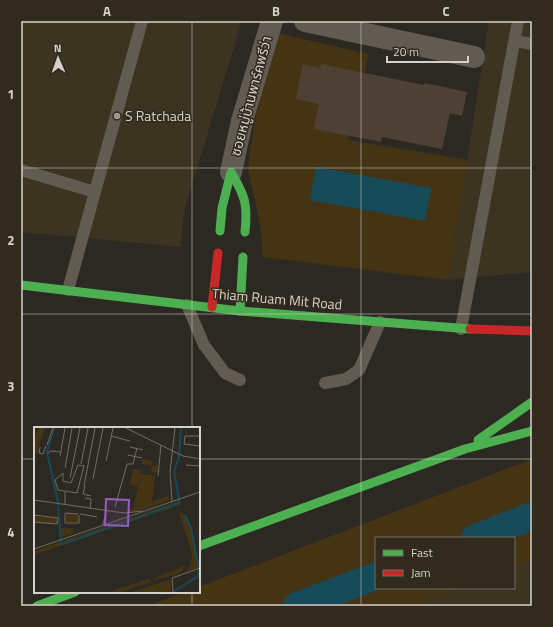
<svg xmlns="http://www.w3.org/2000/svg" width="553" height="627" viewBox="0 0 553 627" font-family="'Titillium Web','Noto Sans Thai',sans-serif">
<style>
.built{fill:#3c3321}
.green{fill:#443413}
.water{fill:#164a58}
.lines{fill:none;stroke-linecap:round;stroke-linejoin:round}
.canal{stroke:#164a58;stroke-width:28}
.building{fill:#4e4034}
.lane{stroke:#615b52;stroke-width:12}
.street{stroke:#615b52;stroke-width:22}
.fast{stroke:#4caf50;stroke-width:9}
.jam{stroke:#c62828;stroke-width:9}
.grid{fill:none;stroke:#d6d2ca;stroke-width:1;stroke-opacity:0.55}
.poi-dot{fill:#9a978f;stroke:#312a1d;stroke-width:1.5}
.labels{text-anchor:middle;stroke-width:3;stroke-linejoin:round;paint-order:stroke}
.street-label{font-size:14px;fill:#d6d2ca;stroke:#312a1d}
.poi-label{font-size:14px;fill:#d6d2ca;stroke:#312a1d;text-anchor:start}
.inset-river{fill:none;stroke:#164a58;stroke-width:2}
.inset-road{fill:none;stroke:#706d65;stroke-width:1}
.view{fill:#965ec2;fill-opacity:0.15;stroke:#965ec2;stroke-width:2}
.inset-edge{fill:none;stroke:#d6d2ca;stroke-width:2}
.neatline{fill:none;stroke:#d6d2ca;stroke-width:1.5}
.grid-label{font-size:13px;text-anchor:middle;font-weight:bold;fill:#d6d2ca}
</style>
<rect width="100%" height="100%" fill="#2c2922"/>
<g class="built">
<path d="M21,21h221l-58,190 -3,36 -160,-15z"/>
<path d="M489,21h43v251l-84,8z"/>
<path d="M532,561v45h-117l47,-18h52v-20z"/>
</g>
<g class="green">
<path d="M276,33l93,21 -21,86 119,20 -19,120 -185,-23 -2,-28 -13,-61 6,-44z"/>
<path d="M532,459v102l-18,7v-30h-138v50h86l-47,18h-267l37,-14h14v-5z"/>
</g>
<path class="water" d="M316,167l115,21 -6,33 -115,-21z"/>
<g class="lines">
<g class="canal">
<path d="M475,538l57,-22"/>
<path d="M297,606l79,-30"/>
</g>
</g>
<path class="building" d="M303,64l17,4 1,-4 103,21 1,-2 42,9 -5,24 -12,-3 -8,36 -60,-12 -1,5 -67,-13 5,-25 -23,-5z"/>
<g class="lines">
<g class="lane">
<path d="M515,41l17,3"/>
<path d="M21,170l74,22"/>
<path d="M68,290l74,-269"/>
<path d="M187,305l17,40 21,28 15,7"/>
<path d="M461,329l57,-308"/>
<path d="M325,383l21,-4 13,-9 21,-48"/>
</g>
<g class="street">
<path d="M305,21l169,36"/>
<path d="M231,172l11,-51 30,-100"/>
</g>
<g class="fast">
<path d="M220,231l2,-23 9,-36c14,24 17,32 14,60"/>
<path d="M21,285l219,26 230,18"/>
<path d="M240,311l3,-54"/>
<path d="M478,440l54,-38"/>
<path d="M199,546l266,-97 67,-18"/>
<path d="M37,606l38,-14"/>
</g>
<g class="jam">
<path d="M212,307l6,-54"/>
<path d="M470,329l62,2"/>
</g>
</g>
<path class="grid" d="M192,21v407M361,21v585M21,168h511M21,314h511M21,459h14M199,459h333M192,592v14"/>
<circle class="poi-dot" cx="117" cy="116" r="4"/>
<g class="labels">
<g class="street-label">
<text transform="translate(251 96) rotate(-75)" y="5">ซอยหมู่บ้านพาร์คพรีว่า</text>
<text transform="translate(277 299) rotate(5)" y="5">Thiam Ruam Mit Road</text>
</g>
<g class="poi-label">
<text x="125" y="121">S Ratchada</text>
</g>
</g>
<g transform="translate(34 427)">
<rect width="166" height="166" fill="#2c2922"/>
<path d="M5,1h6l-8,25h-3v-16zM108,32l10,2v5l6,-1v8l-7,-1 1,-6 -10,-2zM99,42l8,1 -3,20 3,-16 14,2 -3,26 17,-7v5l-32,12 -11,-1 7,-2 5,-22 -9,-2zM144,74l1,4 -145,50v-4zM145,85l6,3 6,12 9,40 -14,4 5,-7 1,-10zM32,86l11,1 2,8h-13zM0,89l23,2v6l-23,-2zM27,101h12v5l-12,4zM153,138l-8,9 -25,6v-2zM114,152l3,3 -30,10h-12zM134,153l3,1v11h-39z" fill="#443413"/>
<path class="inset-river" d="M20,1l-7,24 11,50 3,43M146,78l-6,-34 5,-14 2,-29M151,88l6,13 8,41 -1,6M29,117l116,-41M139,165l27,-17"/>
<path class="inset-road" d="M92,1l57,28 17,3M77,9l19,5M166,9h-15l-1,8 16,2M13,18l6,-17M6,20l-1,6 4,1 3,-8M96,20l13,3M14,26l3,-2 10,1M94,28l14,3M26,29l5,-28M72,34l7,-33M47,37l7,-36M44,38l6,1 -7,27 -19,-3 -3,-10 8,-7v8l8,2zM152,38l14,1M31,41l7,-40M124,49l3,-31M36,51l10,-50M59,52l10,-51M50,59l11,-58M51,59l-2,8 8,2M51,71l6,1 -1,10M0,73l90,13 19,-2M138,75l-2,-30 5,-44M31,78v-13M81,80l12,-43h6l4,-16M44,87l-13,-1v10h14v-8M46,87l17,3M0,88l24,3 -1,6 -23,-2M69,98l3,-14M0,122l166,-57M139,165l-1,-14 28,-10"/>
<path class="view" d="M72,72l23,1 -1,26 -23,-1z"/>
<rect width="166" height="166" class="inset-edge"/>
</g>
<rect width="553" height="627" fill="none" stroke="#312a1d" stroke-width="44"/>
<rect x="375" y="537" width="140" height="52" fill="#312a1d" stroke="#736d62"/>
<rect x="383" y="550" width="20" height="6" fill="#4caf50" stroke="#736d62"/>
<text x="411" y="557" font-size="12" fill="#d6d2ca">Fast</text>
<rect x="383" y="570" width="20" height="6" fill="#c62828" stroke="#736d62"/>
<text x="411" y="577" font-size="12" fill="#d6d2ca">Jam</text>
<g transform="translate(58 58) rotate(358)" stroke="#312a1d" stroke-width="3" paint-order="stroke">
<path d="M0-3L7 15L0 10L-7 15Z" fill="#d6d2ca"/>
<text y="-6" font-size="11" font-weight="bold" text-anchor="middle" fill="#d6d2ca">N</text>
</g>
<path d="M387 56v6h81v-6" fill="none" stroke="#d6d2ca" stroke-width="2"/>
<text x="393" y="56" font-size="12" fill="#d6d2ca" stroke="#312a1d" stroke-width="3" paint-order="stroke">20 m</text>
<rect x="22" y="22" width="509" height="583" class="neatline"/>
<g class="grid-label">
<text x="107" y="16">A</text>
<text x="276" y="16">B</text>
<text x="446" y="16">C</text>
<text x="11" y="99">1</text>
<text x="11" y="245">2</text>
<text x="11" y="391">3</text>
<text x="11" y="537">4</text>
</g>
</svg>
